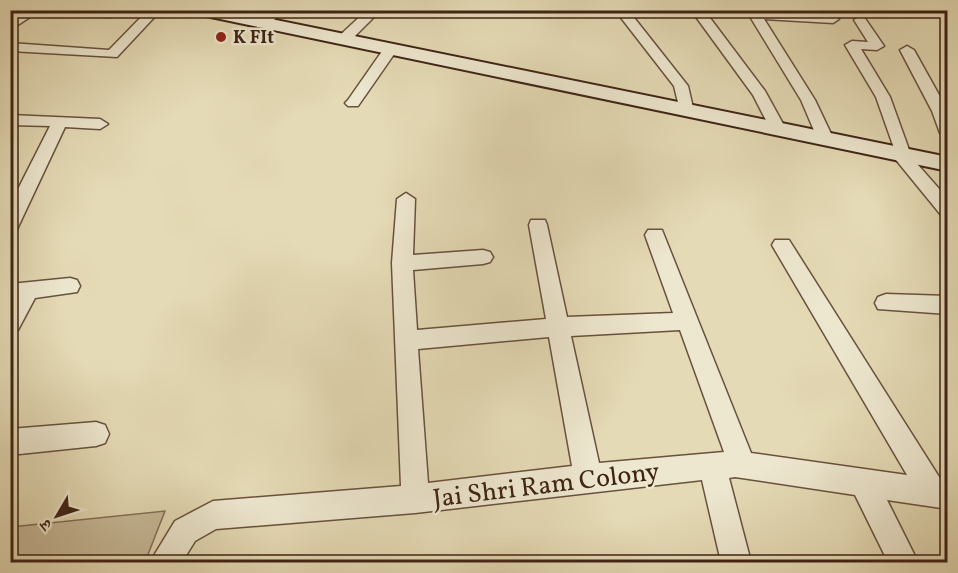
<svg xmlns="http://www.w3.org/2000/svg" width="958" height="573" viewBox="0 0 958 573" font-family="Vollkorn,'Noto Serif Devanagari',serif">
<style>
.green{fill:#c8bb9a;stroke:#836f58;stroke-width:1.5}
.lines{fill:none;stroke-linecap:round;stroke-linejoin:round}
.street-casing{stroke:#68513d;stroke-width:3}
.secondary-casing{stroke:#3e2315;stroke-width:4}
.street{fill:#ede7cf;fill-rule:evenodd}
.secondary{fill:#ede7cf;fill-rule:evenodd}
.poi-dot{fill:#8f2418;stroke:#ede7cf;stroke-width:2}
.labels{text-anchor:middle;stroke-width:5;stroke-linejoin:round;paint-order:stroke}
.far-poi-label{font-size:18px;font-weight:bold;fill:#3e2315;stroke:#ede7cf;text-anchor:start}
.near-street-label{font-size:26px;fill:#3e2315;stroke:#ede7cf}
</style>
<rect width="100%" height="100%" fill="#e4dab5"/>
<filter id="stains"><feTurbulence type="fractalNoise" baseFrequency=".00333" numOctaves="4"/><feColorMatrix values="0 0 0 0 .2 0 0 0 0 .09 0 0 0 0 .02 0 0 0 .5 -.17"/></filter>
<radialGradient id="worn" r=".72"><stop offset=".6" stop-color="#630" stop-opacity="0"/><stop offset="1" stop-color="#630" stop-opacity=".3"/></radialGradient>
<path class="green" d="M165,511l-20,51h-134v-35z"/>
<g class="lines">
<g class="street-casing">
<g id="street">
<path d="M26,10h15l-31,20v-10z"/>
<path d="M46,10h68l2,3 -6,4 -58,-3z"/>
<path d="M148,10h13l-44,47 -107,-6v-8l99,7z"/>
<path d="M272,10h14l-21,17h-8v-6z"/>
<path d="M367,10h14l-33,33h-10v-6z"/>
<path d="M615,10h13l60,76 6,26 -3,3h-10l-7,-29z"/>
<path d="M691,10h13l61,81 22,40 -2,3h-12l-20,-39z"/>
<path d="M746,10l87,5 6,4 -6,4 -69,-4 51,81 19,40 -2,3h-12l-2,-3 -17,-40z"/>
<path d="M860,16l4,1 20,29 -7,4 -16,-1 29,48 22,61 36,41v18l-7,-2 -49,-60 3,-4 -19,-54 -31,-52 7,-4 16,1 -14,-22z"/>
<path d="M390,46l7,4 -39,56h-10l-3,-3 3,-3 37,-53z"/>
<path d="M907,46l7,4 34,61v27l-8,-5 -8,-22 -32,-61z"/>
<path d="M10,115l90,4 8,5 -8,5 -35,-2 -46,98 -2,5 -7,2v-27l40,-79 -40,-1z"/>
<path d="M406,193l9,6 -2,56 70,-5 7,2 3,5 -3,5 -7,2 -70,6 4,60 129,-11 -17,-94 2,-5h14l2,5 20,92 106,-4 -28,-78 3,-5h14l89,223 156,22 -135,-230 3,-5h14l152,240 7,1v28l-61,-9 31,62h-30l-33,-67 -120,-18 -6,1 22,84h-30l-19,-82 -287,33 -199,16 -21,12 -13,21h-32l25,-41 38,-20 188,-15 -9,-223 5,-64zM680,330l44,122 -125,11 -28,-127zM549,337l23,129 -144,17 -10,-134z"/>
<path d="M70,278l7,2 3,6 -3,6 -42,6 -17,32 -8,3v-49z"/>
<path d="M886,294l62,2v18l-70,-5 -3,-6 3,-6z"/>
<path d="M96,422l9,3 4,9 -4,9 -9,3 -86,9v-26z"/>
</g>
</g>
<g class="secondary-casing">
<path id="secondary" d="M193,10h34l721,147v14l-747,-156z"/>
</g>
<use href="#street" class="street"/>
<use href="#secondary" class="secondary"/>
</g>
<circle class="poi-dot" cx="221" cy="37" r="6"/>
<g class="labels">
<g class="far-poi-label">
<text x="233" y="43">K FIt</text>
</g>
<g class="near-street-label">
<text transform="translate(546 484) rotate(-7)" y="9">Jai Shri Ram Colony</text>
</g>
</g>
<rect width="958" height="573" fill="none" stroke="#e4dab5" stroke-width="36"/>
<rect x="12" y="12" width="934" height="549" fill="none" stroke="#3e2315" stroke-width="3"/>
<rect x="18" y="18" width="922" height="537" fill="none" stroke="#3e2315" stroke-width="1.5"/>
<g transform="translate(57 516) rotate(231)" stroke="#ede7cf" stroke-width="4.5" paint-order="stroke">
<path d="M0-4.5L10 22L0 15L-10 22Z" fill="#3e2315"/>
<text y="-9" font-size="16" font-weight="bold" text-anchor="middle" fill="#3e2315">उ</text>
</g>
<rect width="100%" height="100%" filter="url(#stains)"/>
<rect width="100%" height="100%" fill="url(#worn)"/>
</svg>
